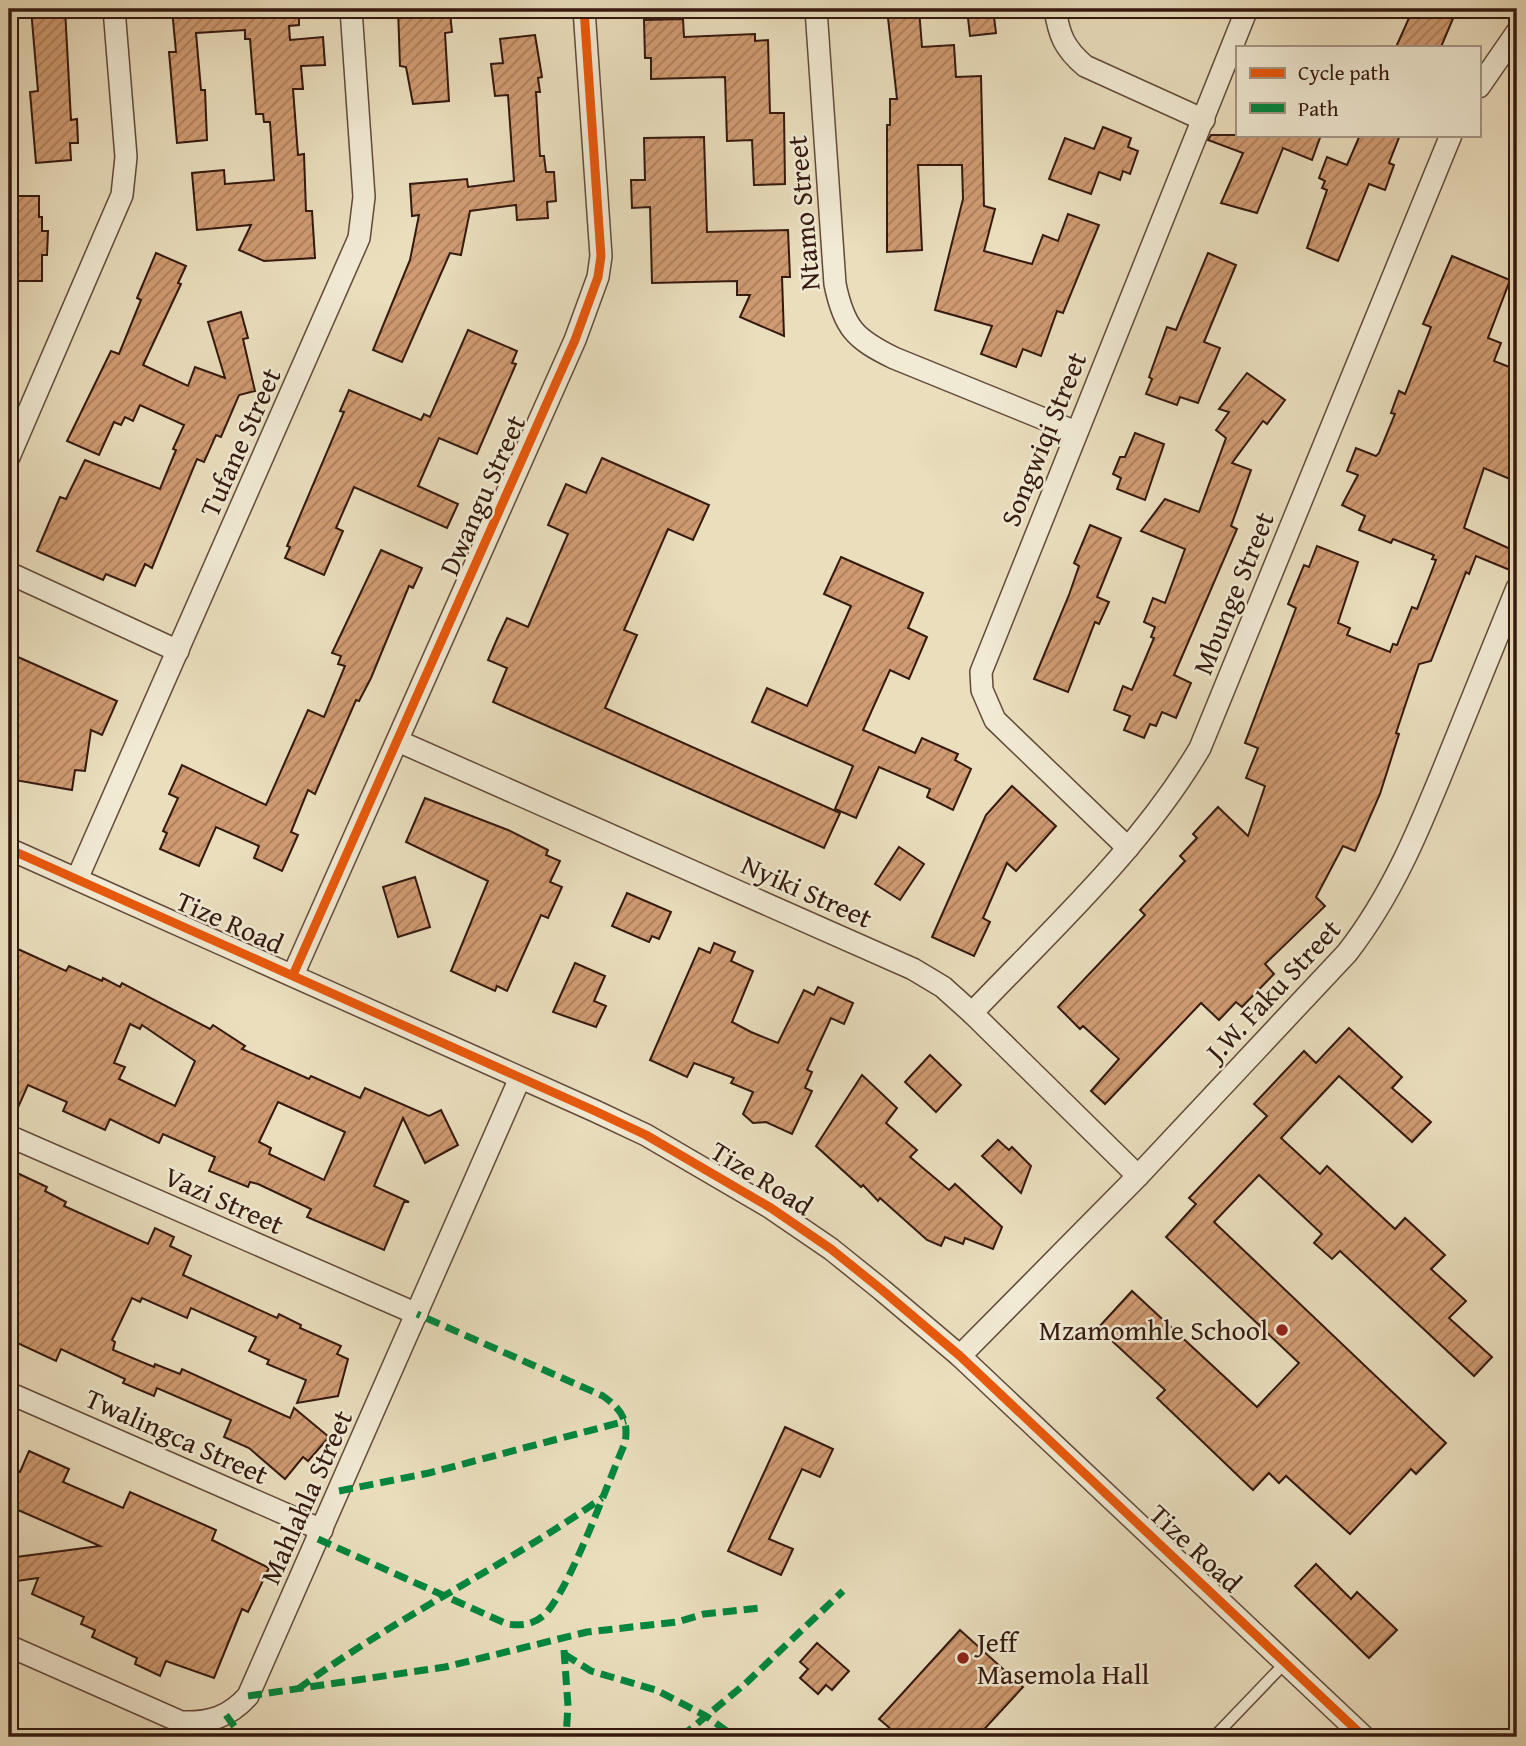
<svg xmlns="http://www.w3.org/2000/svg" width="1526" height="1746" viewBox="0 0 1526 1746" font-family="'Gentium Book Plus',serif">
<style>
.building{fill:url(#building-hatch);stroke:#34190f;stroke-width:2;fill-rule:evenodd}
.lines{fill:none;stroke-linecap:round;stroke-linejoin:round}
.service-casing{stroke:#624a3a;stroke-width:13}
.minor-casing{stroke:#624a3a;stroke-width:24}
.service{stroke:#f1ead4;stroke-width:10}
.minor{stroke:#f1ead4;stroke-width:21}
.quiet{stroke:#00873e;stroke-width:7;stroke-dasharray:14 7;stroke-linecap:butt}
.cycleway-casing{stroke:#f1ead4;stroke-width:13}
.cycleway{stroke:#e8590c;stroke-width:9}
.poi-dot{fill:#8f2418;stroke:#f1ead4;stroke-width:2.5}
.labels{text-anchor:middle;stroke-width:5;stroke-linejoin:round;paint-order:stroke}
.street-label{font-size:28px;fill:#34190f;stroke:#f1ead4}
.poi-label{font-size:28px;fill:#34190f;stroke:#f1ead4;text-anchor:end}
</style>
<defs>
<pattern id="building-hatch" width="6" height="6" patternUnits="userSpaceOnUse" patternTransform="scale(1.75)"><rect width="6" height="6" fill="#d09b72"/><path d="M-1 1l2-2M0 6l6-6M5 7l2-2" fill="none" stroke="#aa7e5c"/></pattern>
</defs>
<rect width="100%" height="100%" fill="#eadebd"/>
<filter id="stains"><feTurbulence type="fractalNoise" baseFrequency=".00286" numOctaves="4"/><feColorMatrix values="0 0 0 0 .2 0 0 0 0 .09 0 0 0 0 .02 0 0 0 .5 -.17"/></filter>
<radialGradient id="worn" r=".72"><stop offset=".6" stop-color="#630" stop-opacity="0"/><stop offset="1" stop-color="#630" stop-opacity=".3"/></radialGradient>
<g class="building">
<path d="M31,9h34l6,111 6,-1 1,24h-8l1,17 -35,3 -6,-71 8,-1z"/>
<path d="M172,9h127v16l-10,1 1,14 33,-3 2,28 -24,1 2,23h-10l5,66 6,-1 2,57h6l3,47 -51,3 -25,-11 12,-25 -54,5 -5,-57 32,-3 1,14 49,-4 -4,-58h-6l-1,-8h-7l-6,-75h-5v-9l-49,3 5,57h4l2,50 -30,3 -8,-91h7z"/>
<path d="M398,9h39v3l13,1 2,19 -7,1 4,68 -36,3 -7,-37 -6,-1z"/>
<path d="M887,9h32l3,38 32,-2 2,32 25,-1 3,130 11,3 -11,42 48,13 11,-29 15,6 10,-27 31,11 -36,88 -6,-2 -16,45 -18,-7 -7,18 -35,-13 11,-28 -57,-16 28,-111 -1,-34h-44l4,85 -35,2v-127h3v-26h7z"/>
<path d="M967,9h26l3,24 -26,3z"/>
<path d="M1413,9h44l-16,38h-45z"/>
<path d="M683,19l1,18 71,-3v7l13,-1 2,73h14l1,71 -31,1 -2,-45 -25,1 -2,-64 -74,2v-21h-6l-1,-38z"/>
<path d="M535,35l7,42 -4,1 2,14h-4l4,64h4l2,16h8l2,29 -9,1 1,16 -31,2 -1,-15 -46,6 -9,44 -11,-2 -48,109 -29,-12 37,-90 9,-45 -7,1 -2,-32 57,-5 1,8 46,-6 -6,-86 -13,1 -4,-32 12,-1 -3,-24z"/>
<path d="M1103,127l28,11 -3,9 10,4 -8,23 -7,-3 -3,9 -21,-8 -8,22 -42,-15 16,-41 29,11z"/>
<path d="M1211,135h110l-9,25 -29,-12 -26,65 -36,-10 22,-50 -35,-13z"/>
<path d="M1360,135h40l-11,28 5,2 -9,25 -16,-6 -31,77 -31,-13 20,-58 -5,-2 3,-7 -6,-3 8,-21 20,8z"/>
<path d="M704,137l3,95 81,-2 2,47h-8l2,59 -44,-19 10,-22h-13v-14l-85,2 -2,-76 -18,1 -1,-28h14l-1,-42z"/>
<path d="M16,196h23v21h3v14h6l-1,24h-5v26h-33v-64h6z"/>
<path d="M156,253l30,13 -8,17 3,1 -38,81 45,21 7,-19 30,11 -17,-56 33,-10 7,26 -5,1 12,52 -16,4 -18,42 -5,-2 -12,27 -7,-3 -45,109 -7,-4 -10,22 -29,-12 -3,6 -66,-29 23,-54 6,2 19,-39 75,29 16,-39 -3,-1 11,-24 -44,-20 -7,16 -8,-4 -4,8 -7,-3 -15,33 -32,-14 44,-90 8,3 22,-54 -4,-2z"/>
<path d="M1208,253l28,12 -32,77 16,6 -22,55 -18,-6 -3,8 -31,-11 6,-15 -3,-2 18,-50 9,3z"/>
<path d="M1452,256l58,24 -22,58 13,5 -7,18 23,9v112l-33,-14 -20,60 53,24v21l-41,-17 -7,18 -3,-2 -35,89 -12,3 -23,69 3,1 -19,60 -25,57 -12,-5 -27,51 9,9 -60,58 9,10 -32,33 -6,-5 -17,18 -18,-17 -96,101 -14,-13 28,-32 -36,-33 -3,3 -22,-22 87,-92 -5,-5 45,-49 -5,-5 17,-18 -4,-4 25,-27 30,29 17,-50 -19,-8 12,-30 -13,-5 51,-135 -8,-4 16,-39 5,2 8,-21 41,16 -20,61 12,5 -3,7 43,17 3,-8 4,1 15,-38 5,2 19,-49 -4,-1 2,-4 -41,-16 -2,4 -32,-13 6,-14 -23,-11 16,-30 -11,-4 9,-23 20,8 3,-3 16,-39 -4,-1 8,-22 6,3 26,-67 -8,-3z"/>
<path d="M468,330l49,21 -5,12 4,1 -39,90 -38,-16 -21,48 40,18 -11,24 -93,-41 -18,41 7,3 -19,44 -39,-17 5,-11 -3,-1 57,-134 -4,-1 9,-21 72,30 3,-6 6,3z"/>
<path d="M1247,373l38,27 -18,24 -4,-3 -31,42 19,7 -20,56 6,3 -63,146 17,8 -15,35 -14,-6 -6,14 -6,-2 -6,14 -20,-8 6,-14 -16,-6 9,-24 9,4 22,-52 -3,-1 4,-10 -11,-5 9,-24 12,5 20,-54 -44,-18 24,-32 34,13 27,-74 -10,-8 13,-18 -10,-3z"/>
<path d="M1135,433l29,11 -19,56 -28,-11 4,-11 -8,-4 7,-17h5z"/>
<path d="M602,458l107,47 -16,35 -25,-11 -44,101 13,5 -32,73 235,105 -16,35 -331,-146 14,-34 -19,-8 9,-21 10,-21 21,9 40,-93 -20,-9 11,-25 7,-16 20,9z"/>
<path d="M1090,525l31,13 -24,59 12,5 -10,22 -4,-2 -27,70 -34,-13 35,-84 10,-29 -5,-3z"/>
<path d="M381,550l41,18 -9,20 -4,-2 -38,92 -12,23 -3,-1 -41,94 -7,-4 -17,42 7,3 -16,36 -28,-13 5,-12 -43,-19 -17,39 -39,-17 7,-16 -4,-2 15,-33 -9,-4 13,-29 84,40 42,-95 16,7 21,-51 -7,-2 3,-8 -9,-3z"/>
<path d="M841,557l82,36 -15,35 19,9 -18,42 -19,-9 -27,60 52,23 7,-15 36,16 -3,6 16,9 -18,41 -26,-13 3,-8 -51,-22 -23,51 -21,-9 18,-43 -101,-44 15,-34 40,18 44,-100 -27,-12z"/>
<path d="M9,653l108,48 -15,34 -11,-5 -6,41 -10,-1 -3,20 -63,-11z"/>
<path d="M1012,786l44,40 -40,45 -9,-8 -24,55 7,4 -16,34 -42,-19 54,-122z"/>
<path d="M425,798l83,32 40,20 -2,5 14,6 -10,21 12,5 -14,31 -7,-3 -34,76 -10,-5 -2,5 -44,-20 37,-90 -82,-39z"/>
<path d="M899,847l25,17 -24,36 -25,-16z"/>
<path d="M415,877l15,50 -32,10 -15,-50z"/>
<path d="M627,893l44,19 -12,27 -7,-3 -3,6 -37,-16z"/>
<path d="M714,943l21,9 -4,9 22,10 -21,51 19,10 27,11 26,-53 10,5 4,-8 35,16 -9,21 -13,-6 -24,52 5,2 -7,16 7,3 -20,43 -26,-12 -13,1 -10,-9 10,-22 -22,-9 3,-5 -40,-15 -7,14 -37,-17 49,-112 11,5z"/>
<path d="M9,945l57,26 3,-5 33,15 1,-3 17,9 2,-4 88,46 3,-4 32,21 -3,3 67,30 2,-3 49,22 5,-10 64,28 12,-6 17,35 -33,18 -22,-45 -29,68 35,16h-5l-20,48 -77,-33 4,-8 -53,-25 -8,-2 -2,5 -39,-16 6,-14 -52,-23 -4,9 -49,-24 -5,11 -42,-19 4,-9 -39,-17 -17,38h-2zM130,1024l10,5 2,-4 53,36 -20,45 -56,-27 6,-12 -11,-4zM278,1102l67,30 -21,48 -55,-26 2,-6 -12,-6z"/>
<path d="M575,963l30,13 -11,25 12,5 -10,21 -43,-15z"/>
<path d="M1349,1028l53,49 -10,11 39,34 -19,20 -73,-66 -58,62 39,36 7,-8 68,63 10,-11 40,37 -14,14 35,32 -17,17 43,39 -18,19 -134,-125 -8,8 -18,-16 8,-9 -63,-59 -45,47 232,221 -30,31 -5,-5 -61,65 -64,-58 -7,7 -10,-10 -16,17 -96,-92 8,-8 -67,-62 34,-37 125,116 42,-44 -133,-126 30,-33 -7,-6 78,-82 -13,-12 50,-53 12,12z"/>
<path d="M930,1055l31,30 -25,27 -31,-30z"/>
<path d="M862,1075l35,33 -11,15 31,27 -7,7 39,33 6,-6 47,43 -9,22 -28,-11 -2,6 -18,-7 -4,9 -14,-6 -47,-42 -2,3 -15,-16 -2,2 -45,-41z"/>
<path d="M998,1140l11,10 3,-3 19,19 -10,27 -39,-37z"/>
<path d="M15,1172l32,15 -2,4 21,11 -2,4 84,38 7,-16 19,9 -4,9 21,10 -8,19 94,43 2,-4 22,11 -1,3 41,18 -4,8 11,5 -10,37 -41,7 9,-23 -39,-16 2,-4 -20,-9 7,-14 -65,-29 -4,10 -45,-20 -2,4 -8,-4 -20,42 3,2 -2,8 41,17 1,-3 25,10 2,-5 108,49 4,-10 35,29 -21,24 -5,-4 -18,22 -36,-31 -25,-11 7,-17 -74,-32 -3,8 -31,-13 2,-4 -64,-30 -5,12 -43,-20 4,-10 -8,-3v-141z"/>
<path d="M785,1427l48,22 -13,28 -18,-8 -33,70 24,10 -12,26 -53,-24z"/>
<path d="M29,1451l40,18 -6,13 60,26 7,-16 86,38 -4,10 57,28 -21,44 -6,-3 -28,69 -48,-17 -6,15 -25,-12 2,-6 -45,-21 3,-7 -14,-6 3,-7 -52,-23 6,-16 -29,4v-24l91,-12 -91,-40v-39l11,5z"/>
<path d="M1316,1564l35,35 6,-7 40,38 -28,28 -74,-72z"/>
<path d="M960,1630l63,57 -46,50h-77l-21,-18z"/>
<path d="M817,1643l32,28 -17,19 -6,-5 -8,9 -18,-16 8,-9 -8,-7z"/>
</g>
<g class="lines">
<g class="service-casing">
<path id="service" d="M1214,1737l71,-74"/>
</g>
<g class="minor-casing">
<g id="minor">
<path d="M816,9l19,275c9,44 20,55 59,74l182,74"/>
<path d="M1055,9c4,26 9,39 30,57l119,54"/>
<path d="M1479,87l38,-55"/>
<path d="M9,457l113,-262 4,-38 -12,-148"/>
<path d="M9,573l169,78"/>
<path d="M398,741l515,228 30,18 29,26 166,163"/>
<path d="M1128,848l-133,-128 -13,-30 -1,-18 266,-663"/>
<path d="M9,849l586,262 51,24 125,73 60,41 51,41 78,66 404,381"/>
<path d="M77,879l282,-641 5,-41 -13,-188"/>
<path d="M293,975l282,-635 23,-63 3,-21 -17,-247"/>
<path d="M972,1013c80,-84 169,-165 228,-265l251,-613"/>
<path d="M9,1136l408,178"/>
<path d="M960,1356l178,-180 209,-223c46,-59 73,-126 101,-195 23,-57 46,-113 69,-170"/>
<path d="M9,1393l313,137"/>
<path d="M9,1646l172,76c29,1 48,-5 67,-26l272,-618"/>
</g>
</g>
<use href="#service" class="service"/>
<use href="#minor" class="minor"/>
<g class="quiet">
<path d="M339,1491l90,-18 197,-52"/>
<path d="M318,1539l189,85c14,2 25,1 36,-8 25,-21 66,-137 82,-173 4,-23 -4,-34 -22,-47l-186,-82"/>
<path d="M564,1650l4,56 -2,31"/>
<path d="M564,1654l27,17 65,19 50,26 29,21"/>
<path d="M298,1689c96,-71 206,-122 304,-191"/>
<path d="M248,1696l197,-29 142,-35 90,-10 27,-8 55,-6"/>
<path d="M226,1715l16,22"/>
<path d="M681,1737l64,-53 98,-93"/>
</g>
<g class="cycleway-casing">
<g id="cycleway">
<path d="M9,849l586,262 51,24 125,73 60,41 51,41 78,66 404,381"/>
<path d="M293,975l282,-635 23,-63 3,-21 -17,-247"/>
</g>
</g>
<use href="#cycleway" class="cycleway"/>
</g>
<g class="poi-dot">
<circle cx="1282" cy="1330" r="7"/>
<circle cx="963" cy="1658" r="7"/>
</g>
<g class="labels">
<g class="street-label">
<text transform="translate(803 213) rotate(-95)" y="10">Ntamo Street</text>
<text transform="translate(1043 439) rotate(-68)" y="10">Songwiqi Street</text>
<text transform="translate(240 442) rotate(-66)" y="10">Tufane Street</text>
<text transform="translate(482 495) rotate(-66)" y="10">Dwangu Street</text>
<text transform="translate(1233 593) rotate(-68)" y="10">Mbunge Street</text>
<text transform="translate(807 891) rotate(24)" y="10">Nyiki Street</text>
<text transform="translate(230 922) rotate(24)" y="10">Tize Road</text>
<text transform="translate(1273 990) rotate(-47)" y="10">J.W. Faku Street</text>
<text transform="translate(762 1178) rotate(32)" y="10">Tize Road</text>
<text transform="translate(224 1200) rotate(24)" y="10">Vazi Street</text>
<text transform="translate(177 1436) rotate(24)" y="10">Twalingca Street</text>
<text transform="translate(306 1497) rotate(-66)" y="10">Mahlahla Street</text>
<text transform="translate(1196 1548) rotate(43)" y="10">Tize Road</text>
</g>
<g class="poi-label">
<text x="1268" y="1340">Mzamomhle School</text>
<text x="977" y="1652" text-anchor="start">Jeff<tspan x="977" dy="32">Masemola Hall</tspan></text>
</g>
</g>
<rect width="1526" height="1746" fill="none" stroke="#eadebd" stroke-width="35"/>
<rect x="10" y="10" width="1505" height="1725" fill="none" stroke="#34190f" stroke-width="3.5"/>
<rect x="18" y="18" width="1491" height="1711" fill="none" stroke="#34190f" stroke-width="2"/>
<rect x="1236" y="46" width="245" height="91" fill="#f1ead4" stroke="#a59685" stroke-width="2"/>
<rect x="1250" y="68" width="35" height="10" fill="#e8590c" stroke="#a59685" stroke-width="2"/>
<text x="1298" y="80" font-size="21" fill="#34190f">Cycle path</text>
<rect x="1250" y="103" width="35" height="10" fill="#00873e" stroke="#a59685" stroke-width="2"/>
<text x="1298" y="116" font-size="21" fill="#34190f">Path</text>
<rect width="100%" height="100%" filter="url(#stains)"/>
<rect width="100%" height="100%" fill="url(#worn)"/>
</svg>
